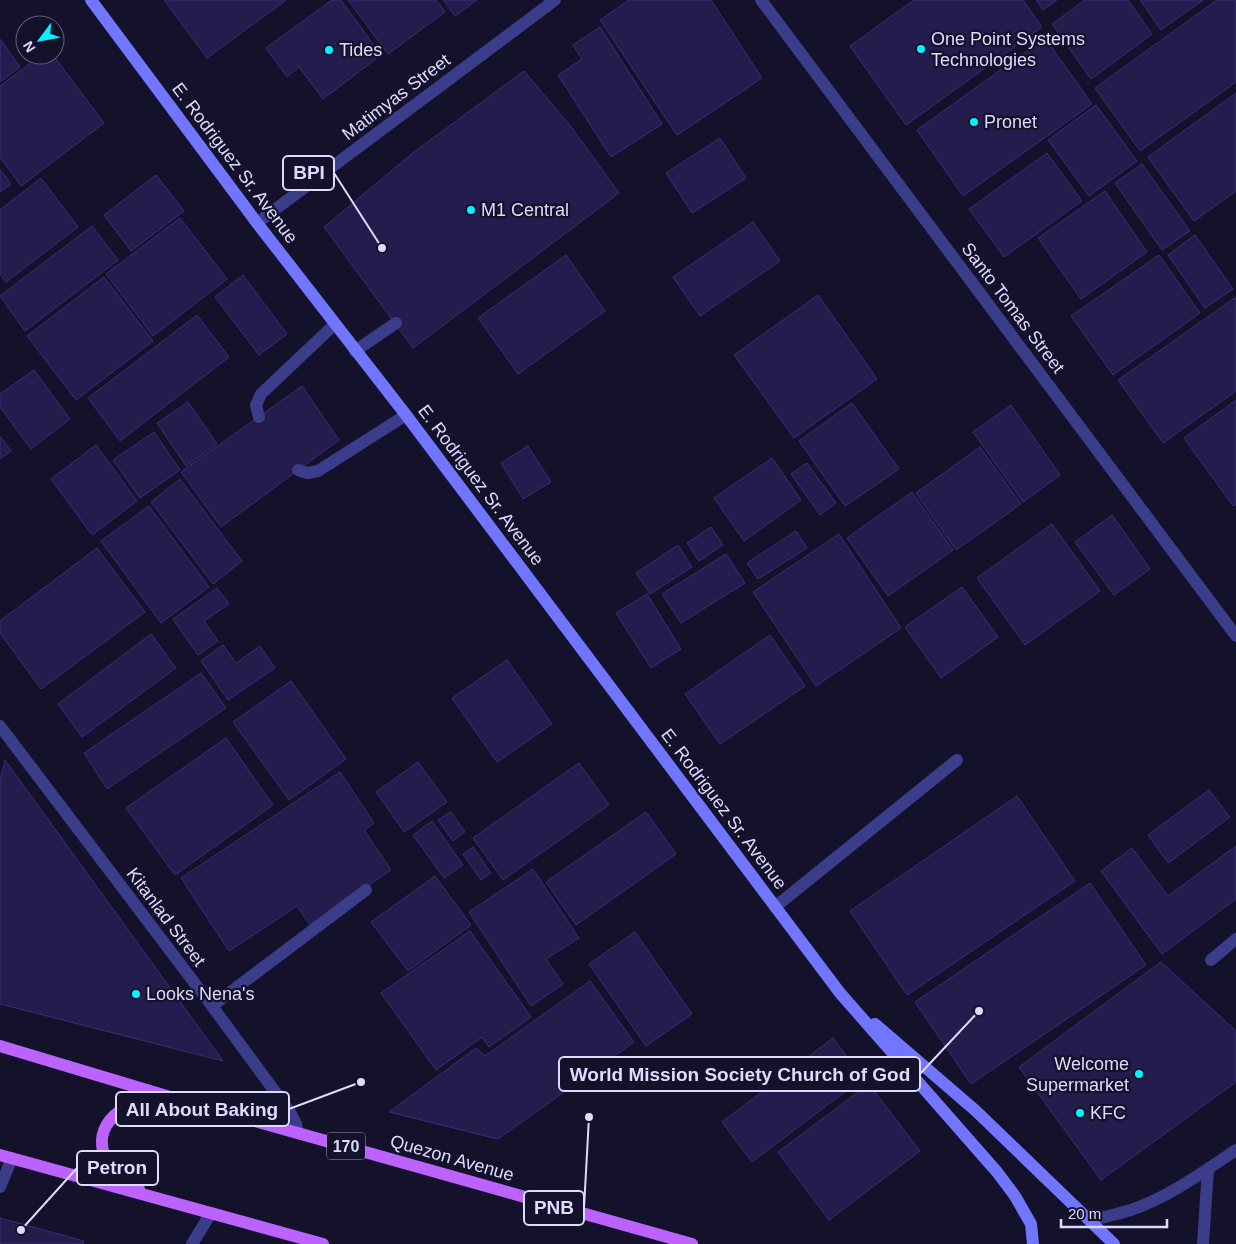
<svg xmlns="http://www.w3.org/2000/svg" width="1236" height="1244" viewBox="0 0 1236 1244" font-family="Helvetica,sans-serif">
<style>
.building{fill:#241c4c;stroke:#392e79}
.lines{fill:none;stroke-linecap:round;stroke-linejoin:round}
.service{stroke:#3b3c8a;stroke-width:12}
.minor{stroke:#3b3c8a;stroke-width:12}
.tertiary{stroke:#3b3c8a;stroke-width:12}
.secondary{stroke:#7275ff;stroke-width:12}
.primary{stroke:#bc62ff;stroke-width:12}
.poi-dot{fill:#07f2ff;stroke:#14112b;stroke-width:2}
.labels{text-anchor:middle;stroke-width:4.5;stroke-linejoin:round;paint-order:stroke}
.shield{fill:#14112b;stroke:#a19ebf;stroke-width:1}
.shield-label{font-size:16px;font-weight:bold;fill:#dddbff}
.poi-label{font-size:18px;fill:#dddbff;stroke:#14112b;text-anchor:start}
.street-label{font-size:18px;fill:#dddbff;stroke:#14112b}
.leader{fill:none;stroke:#dddbff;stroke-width:2}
.callout-dot{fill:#dddbff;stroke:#14112b;stroke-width:2}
.callout{fill:#14112b;stroke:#dddbff;stroke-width:2}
.callout-label{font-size:19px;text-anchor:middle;font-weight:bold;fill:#dddbff}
</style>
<rect width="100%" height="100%" fill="#14112b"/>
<g class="building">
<path d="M164,0h122l-79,58z"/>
<path d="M332,0h9l40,55 -58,44 -24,-32 -12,10 -21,-29z"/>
<path d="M348,0h88l9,12 -57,42z"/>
<path d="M443,0h34l-22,16z"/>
<path d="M629,0h82l51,78 -85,57 -77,-115z"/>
<path d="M914,0h109l19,27 -136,98 -56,-79z"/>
<path d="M1036,0h21l-14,10z"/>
<path d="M1085,0h43l24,34 -61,45 -39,-55z"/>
<path d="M1140,0h63l-42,30z"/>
<path d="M1217,0h17l2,2v80l-96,69 -45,-63z"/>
<path d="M600,27l62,97 -51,33 -53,-82 24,-16 -9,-14z"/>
<path d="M1045,38l47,66 -129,92 -46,-66z"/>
<path d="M0,39l20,28 -20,15z"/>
<path d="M41,55h12l51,68 -83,63 -21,-29v-71z"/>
<path d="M524,71l48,57 47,65 -206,155 -89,-121 90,-75z"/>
<path d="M1236,93v98l-42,30 -46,-64z"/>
<path d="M1096,105l41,56 -48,35 -41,-56z"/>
<path d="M720,138l26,40 -54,35 -26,-40z"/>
<path d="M1047,153l35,48 -78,56 -35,-48z"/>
<path d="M1142,164l48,67 -28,19 -47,-67z"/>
<path d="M0,169l11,15 -11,8z"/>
<path d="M156,175l28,36 -53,40 -27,-36z"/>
<path d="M41,178l37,49 -72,55 -6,-8v-64z"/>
<path d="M1105,191l42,61 -66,47 -43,-61z"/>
<path d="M180,218l47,61 -74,57 -47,-62z"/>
<path d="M753,222l27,39 -80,55 -27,-39z"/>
<path d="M92,226l26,34 -93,71 -25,-35z"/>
<path d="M1195,235l38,54 -28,19 -37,-53z"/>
<path d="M566,255l39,56 -87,63 -40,-56z"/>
<path d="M1159,255l41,58 -87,62 -42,-59z"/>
<path d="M243,275l44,59 -28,21 -44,-58z"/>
<path d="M104,277l49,64 -77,59 -49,-64z"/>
<path d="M818,295l59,84 -83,59 -60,-83z"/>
<path d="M1236,297v94l-73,52 -45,-63z"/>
<path d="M197,315l32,42 -109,84 -32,-43z"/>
<path d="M34,370l36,49 -39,30 -31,-42v-13z"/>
<path d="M302,386l37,54 -118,87 -40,-55z"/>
<path d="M1236,400v104l-3,2 -49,-68z"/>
<path d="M188,402l29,42 -31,22 -29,-43z"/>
<path d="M852,403l47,66 -54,37 -46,-65z"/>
<path d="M1011,405l49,70 -37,27 -50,-70z"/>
<path d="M154,432l26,38 -40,28 -27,-38z"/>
<path d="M0,436l11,15 -11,8z"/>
<path d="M96,445l41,56 -45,34 -41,-56z"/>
<path d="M528,446l23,36 -28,17 -22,-36z"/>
<path d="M980,447l41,57 -65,46 -40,-57z"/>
<path d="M772,458l29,42 -57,41 -30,-43z"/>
<path d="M807,463l29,40 -16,12 -29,-41z"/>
<path d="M180,479l62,82 -29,23 -62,-82z"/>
<path d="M912,492l41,58 -65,46 -41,-58z"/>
<path d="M149,506l60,81 -48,36 -60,-82z"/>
<path d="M1112,515l38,54 -36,26 -39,-53z"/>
<path d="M1052,524l48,67 -75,54 -48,-67z"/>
<path d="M711,527l12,18 -24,16 -12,-18z"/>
<path d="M796,531l11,17 -49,31 -11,-16z"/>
<path d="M839,534l62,94 -85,58 -63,-94z"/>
<path d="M678,545l14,22 -42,27 -14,-21z"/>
<path d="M97,548l48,64 -104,77 -41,-56v-12z"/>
<path d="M726,554l19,29 -64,40 -19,-29z"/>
<path d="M962,587l36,50 -57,41 -36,-51z"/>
<path d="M217,588l12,16 -25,17 14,20 -20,14 -25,-36z"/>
<path d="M647,594l34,55 -30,19 -35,-55z"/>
<path d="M151,634l25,34 -94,69 -24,-33z"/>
<path d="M770,635l35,51 -85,58 -35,-50z"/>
<path d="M223,645l13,18 24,-17 15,22 -47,32 -27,-39z"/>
<path d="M507,660l45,64 -55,38 -45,-64z"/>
<path d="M201,673l25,35 -119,81 -23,-36z"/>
<path d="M291,681l55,78 -57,41 -56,-78z"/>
<path d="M226,738l47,67 -98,70 -49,-67z"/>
<path d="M5,760l218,301 -223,-57v-224z"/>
<path d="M418,762l29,40 -43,30 -28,-40z"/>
<path d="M579,763l30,42 -106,75 -30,-42z"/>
<path d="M340,772l34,51 -10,7 27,40 -81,55 -13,-19 -68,45 -48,-73z"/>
<path d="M1209,790l21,27 -62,46 -20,-28z"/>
<path d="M1017,796l58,85 -168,114 -57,-84z"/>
<path d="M451,812l14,20 -12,9 -15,-21z"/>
<path d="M646,812l30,42 -100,71 -30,-43z"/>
<path d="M432,821l31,44 -19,13 -31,-43z"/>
<path d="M1236,846v53l-74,55 -61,-83 31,-23 36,48z"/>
<path d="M473,847l18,26 -10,7 -18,-26z"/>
<path d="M533,869l46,69 -33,21 17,25 -32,22 -62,-94z"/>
<path d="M435,876l36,49 -63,46 -37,-49z"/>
<path d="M1090,883l56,82 -175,119 -56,-82z"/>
<path d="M470,931l61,86 -42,30 -7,-10 -46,33 -55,-77z"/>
<path d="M635,932l57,82 -46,32 -57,-82z"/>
<path d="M1161,962l75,69v51l-135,98 -82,-113z"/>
<path d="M590,981l44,61 -136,97 -109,-27 87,-64 9,8z"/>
<path d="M833,1038l30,40 -111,84 -30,-40z"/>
<path d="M869,1084l51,67 -91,69 -51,-68z"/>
<path d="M0,1218l84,23 -1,3h-83z"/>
</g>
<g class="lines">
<g class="service">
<path d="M355,351l41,-28"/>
<path d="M259,417l-3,-12 5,-11 74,-70"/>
<path d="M298,470l9,3 11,-2 88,-56"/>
<path d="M775,907l182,-147"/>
<path d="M1211,960l25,-21"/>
<path d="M212,1006l154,-116"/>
<path d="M0,1187l12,-29"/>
</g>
<g class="minor">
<path d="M761,0l475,636"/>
<path d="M257,223l298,-223"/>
<path d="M0,726l212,280 78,106 6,12 2,9"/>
<path d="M192,1244l19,-31"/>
</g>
<g class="tertiary">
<path d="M1090,1221c13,-4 28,-7 41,-11 38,-13 72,-38 105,-60"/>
<path d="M1203,1244l5,-75"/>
</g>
<g class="secondary">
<path d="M91,0l166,223 149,192 434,578 157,179 18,24 16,28 2,20"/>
<path d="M875,1024l101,87 138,133"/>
</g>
<g class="primary">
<path d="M0,1046l180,54 512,144"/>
<path d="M0,1155l323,89"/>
<path d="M139,1189c-15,-8 -29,-18 -35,-35 -12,-35 31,-59 61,-55"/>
</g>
</g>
<g class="poi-dot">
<circle cx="921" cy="49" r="5"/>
<circle cx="329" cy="50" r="5"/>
<circle cx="974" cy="122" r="5"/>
<circle cx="471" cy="210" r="5"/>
<circle cx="136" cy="994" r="5"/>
<circle cx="1139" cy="1074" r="5"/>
<circle cx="1080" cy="1113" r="5"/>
</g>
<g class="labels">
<rect class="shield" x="327" y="1132.5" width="38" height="27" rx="4"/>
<g class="shield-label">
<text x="346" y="1152">170</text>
</g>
<g class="poi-label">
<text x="931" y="45">One Point Systems<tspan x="931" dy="21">Technologies</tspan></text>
<text x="339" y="56">Tides</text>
<text x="984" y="128">Pronet</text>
<text x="481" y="216">M1 Central</text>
<text x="146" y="1000">Looks Nena's</text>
<text x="1129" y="1070" text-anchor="end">Welcome<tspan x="1129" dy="21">Supermarket</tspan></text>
<text x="1090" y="1119">KFC</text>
</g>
<g class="street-label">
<text transform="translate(396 97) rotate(-37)" y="6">Matimyas Street</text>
<text transform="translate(235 163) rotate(53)" y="6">E. Rodriguez Sr. Avenue</text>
<text transform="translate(1013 308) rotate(53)" y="6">Santo Tomas Street</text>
<text transform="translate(481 485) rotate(53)" y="6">E. Rodriguez Sr. Avenue</text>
<text transform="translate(724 809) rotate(53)" y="6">E. Rodriguez Sr. Avenue</text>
<text transform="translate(166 917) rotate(53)" y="6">Kitanlad Street</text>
<text transform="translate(452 1158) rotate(16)" y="6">Quezon Avenue</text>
</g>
</g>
<path class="leader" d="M382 248L334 173M979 1011L920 1074M361 1082L289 1109M21 1230L77 1168M589 1117L584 1208"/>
<g class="callout-dot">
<circle cx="382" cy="248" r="5"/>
<circle cx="979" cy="1011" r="5"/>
<circle cx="361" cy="1082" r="5"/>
<circle cx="21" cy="1230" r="5"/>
<circle cx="589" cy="1117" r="5"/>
</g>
<g class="callout">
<rect x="283" y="156" width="51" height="34" rx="5"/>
<rect x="559" y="1057" width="361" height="34" rx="5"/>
<rect x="116" y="1092" width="173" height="34" rx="5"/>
<rect x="77" y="1151" width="81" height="34" rx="5"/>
<rect x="524" y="1191" width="60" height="34" rx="5"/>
</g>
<g class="callout-label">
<text x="309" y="179">BPI</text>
<text x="740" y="1081">World Mission Society Church of God</text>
<text x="202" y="1116">All About Baking</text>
<text x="117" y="1174">Petron</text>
<text x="554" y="1214">PNB</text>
</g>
<g transform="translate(40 40) rotate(238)"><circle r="24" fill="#14112b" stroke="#646280"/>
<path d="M0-4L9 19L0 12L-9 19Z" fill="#07f2ff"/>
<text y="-8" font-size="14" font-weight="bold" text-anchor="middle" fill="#dddbff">N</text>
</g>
<path d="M1061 1219v8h106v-8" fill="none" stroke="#dddbff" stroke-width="2.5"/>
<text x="1068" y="1219" font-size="15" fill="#dddbff" stroke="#14112b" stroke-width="4" paint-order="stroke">20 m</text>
</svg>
